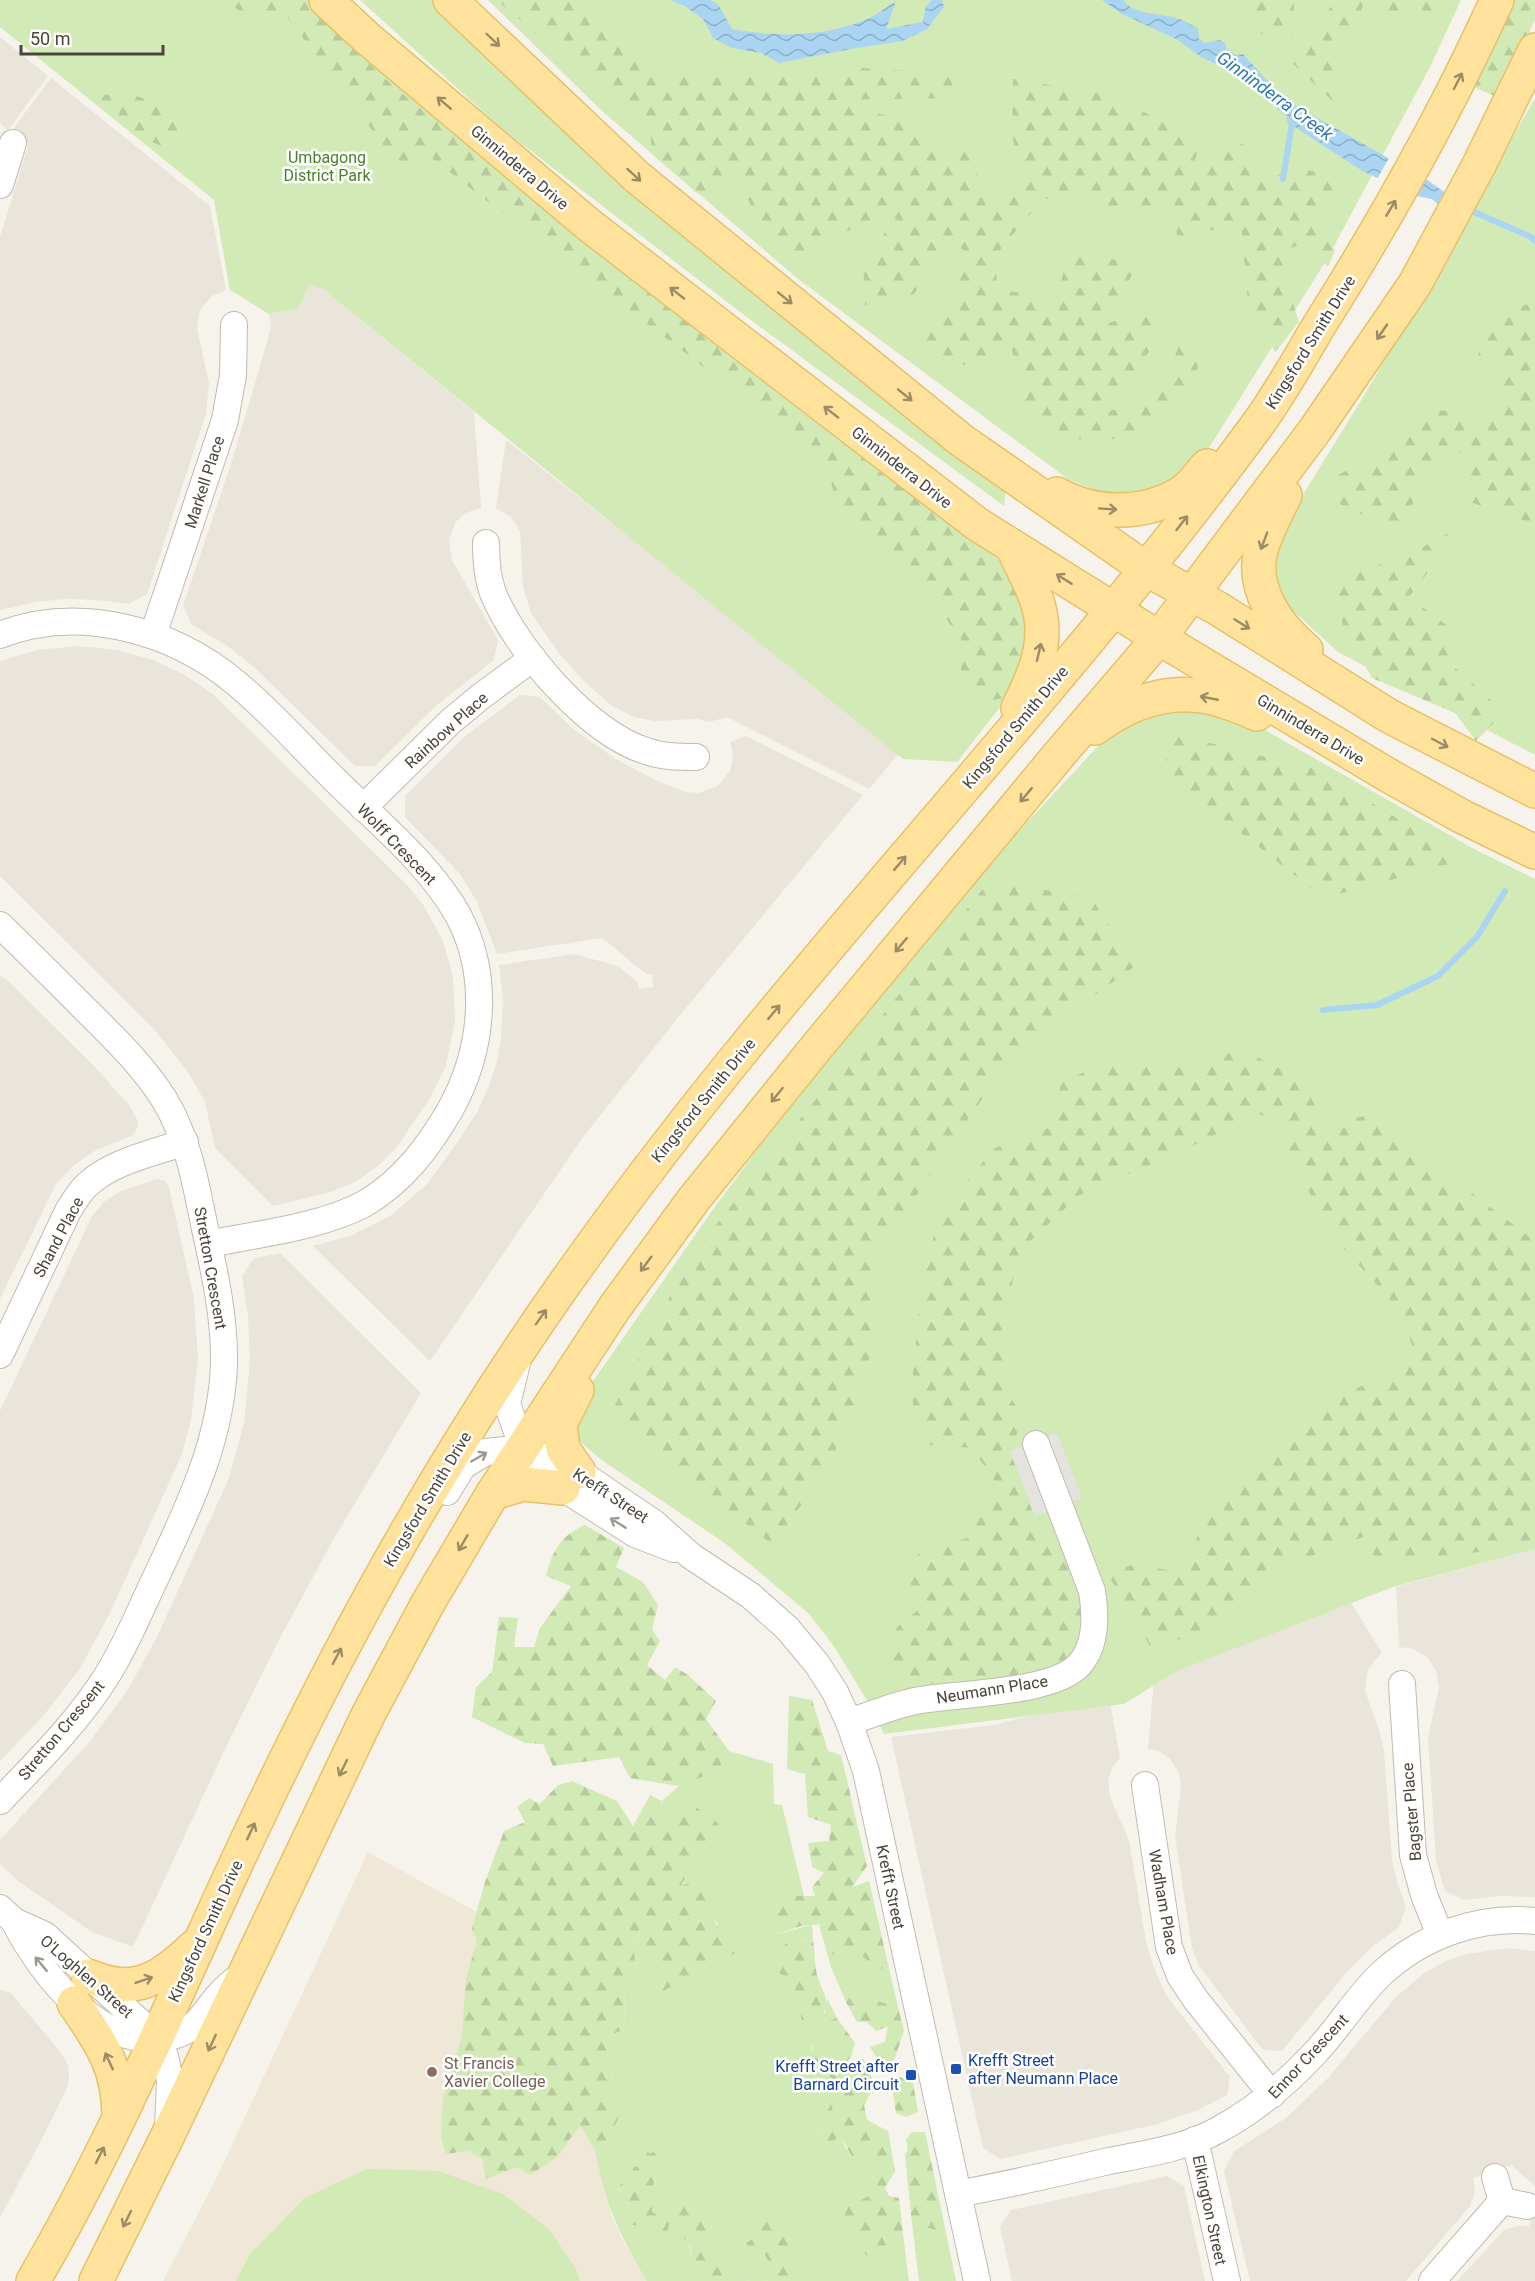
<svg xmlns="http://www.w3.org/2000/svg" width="1535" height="2281" viewBox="0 0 1535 2281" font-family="Roboto,sans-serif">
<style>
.residential{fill:#eae5da}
.education{fill:#efe8d6}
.green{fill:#d2eab5;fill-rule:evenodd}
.forest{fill:url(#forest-firs)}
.parking{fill:#e5e3e0}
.water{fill:url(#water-waves)}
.pier{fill:#f6f3ec}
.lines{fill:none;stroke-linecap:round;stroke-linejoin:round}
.stream{stroke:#a9d4f2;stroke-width:6}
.minor-casing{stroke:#c2bbae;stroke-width:28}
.major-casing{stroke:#e6c16a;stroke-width:36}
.minor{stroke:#fff;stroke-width:26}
.major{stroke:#ffe39c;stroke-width:33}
.oneway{stroke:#9c8c66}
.oneway2{stroke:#9c9892}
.transit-dot{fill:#1a4fb4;stroke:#fff;stroke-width:2}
.education-dot{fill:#8d6e63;stroke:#fff;stroke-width:2}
.labels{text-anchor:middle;stroke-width:5;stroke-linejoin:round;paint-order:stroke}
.park-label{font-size:16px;fill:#4a7f2a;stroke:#fff}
.street-label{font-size:16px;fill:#4b4439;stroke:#fff}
.transit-label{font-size:16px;fill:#164399;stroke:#fff;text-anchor:start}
.education-label{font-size:16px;fill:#785e54;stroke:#fff;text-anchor:start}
.water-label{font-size:18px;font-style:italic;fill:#2e7ab2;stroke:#fff}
</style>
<defs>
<pattern id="forest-firs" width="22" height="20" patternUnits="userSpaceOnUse" patternTransform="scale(1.5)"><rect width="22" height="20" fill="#d2eab5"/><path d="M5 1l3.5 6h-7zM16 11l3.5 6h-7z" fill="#b6ca9c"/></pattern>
<pattern id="water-waves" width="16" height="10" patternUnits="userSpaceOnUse" patternTransform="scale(1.5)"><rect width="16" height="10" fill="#a9d4f2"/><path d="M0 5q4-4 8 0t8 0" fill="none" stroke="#8caec5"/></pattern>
</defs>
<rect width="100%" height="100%" fill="#f6f3ec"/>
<g class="residential">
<path d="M0,37l48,39 -40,54 -8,-7z"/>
<path d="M51,78l159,128 16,84 -14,6 -12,14 -3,18 12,55 -3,31 -59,180 -18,10 -32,-4 -32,-1 -29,3 -36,8v-373l28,-91 -17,-14z"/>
<path d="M309,283l14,6 151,123 7,96 -16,5 -10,10 -6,17 3,20 46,80 -4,20 -57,45 -62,61h-20l-101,-99 -28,-22 -34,-20 -9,-19 48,-142 32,-108 8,-30 -2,-12 29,-5z"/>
<path d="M506,440l395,311 -32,38 -142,-72 -18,5 -11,-3 -44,2 -20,-4 -22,-11 -29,-26 -25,-28 -27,-39 -8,-26 -3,-56 -9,-14 -15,-9z"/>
<path d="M78,646l40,4 35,10 32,15 29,20 195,192 15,19 19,35 10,36 2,43 -9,46 -16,32 -34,50 -17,17 -22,16 -26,11 -58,14 -58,-58 -10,-46 -17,-30 -34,-43 -154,-153v-215l37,-11z"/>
<path d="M520,695l20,2 33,32 44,31 43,22 26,10 12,1 20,-7 12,-15 3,-15 -3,-14 16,-6 117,59 -182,219 -98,123 -153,224 -117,-115 40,-11 37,-19 37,-32 34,-47 16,-25 12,-26 8,-25 4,-24 2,-38 -4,-34 75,-11 44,12 20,17 1,6 14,-2 -1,-13h-6l-44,-36 -105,16 -20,-52 -17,-28 -55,-57v-21l59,-59z"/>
<path d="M0,976l5,2 88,87 35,39 9,15 1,8 -6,9 -36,14 -22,15 -18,19 -56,115z"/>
<path d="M157,1179l8,2 4,6 25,112 4,60 -7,61 -9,34 -73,161 -30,55 -36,46 -43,45v-350l92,-195 12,-14 17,-11z"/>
<path d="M280,1253l141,140 -88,147 -54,100 -54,109 -92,198 -41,-15 -74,-51 -18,-17v-24l91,-100 36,-49 30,-54 72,-159 15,-55 6,-64 -2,-42 -6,-41 11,-17z"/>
<path d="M1535,1549v348l-36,-1 -35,4 -19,-9 -9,-30 -8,-123 11,-51 -3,-16 -9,-14 -13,-8 -15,-2 -3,-60z"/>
<path d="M1351,1603l31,50 -8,8 -6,9 -3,21 14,39 5,21 8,109 6,25 8,22 -7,20 -27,20 -25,25 -65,79 -19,-1 -64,-84 -7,-18 -17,-112 6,-50 -2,-13 -8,-13 -12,-9 -11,-2 6,-71z"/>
<path d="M1109,1696l11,62 -8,10 -4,12 2,17 19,43 17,101 6,22 14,32 64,82 -3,18 -32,16 -37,13 -158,35 -17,-11 -92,-411 102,-12z"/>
<path d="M1510,1948l25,3v235l-24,-21 -38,13 2,14 -5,14 -64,75h-156l-26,-110 10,-20 52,-33 41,-39 69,-82 28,-24 22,-12 21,-7z"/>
<path d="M0,1990l11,3 51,61 6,11 1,10 -1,11 -24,49 -44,83z"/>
<path d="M1167,2176l17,10 21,95h-193l-12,-54 11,-17z"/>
<path d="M1535,2195v86h-78l47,-51 13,-4h12z"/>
</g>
<path class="education" d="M368,1852l243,134v229l12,26 24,40h-484l53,-102z"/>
<g class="green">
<path d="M0,0h314l651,527 54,59 7,47 -18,64 -51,65 -54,-3 -580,-470 -14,-5 -11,25 -29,5 -39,-24 -16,-90 -214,-173z"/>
<path d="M360,0h73l48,52 525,435 -2,19 -260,-191 -244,-188z"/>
<path d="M488,0h973l-31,67 -103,192 -135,216 -76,24 -48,-20 -270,-200 -196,-168z"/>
<path d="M1535,98v657l-197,-103 -59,-54 -4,-58 90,-146z"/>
<path d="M1166,700l69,13 239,136 61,30v670l-142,38 -216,84 -53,33 -240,30 -16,-32 -35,-57 -24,-31 -83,-70 -123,-83 -24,-20 -6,-18 9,-26 132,-189 90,-122 197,-236 115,-123z"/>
<path d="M729,1751l44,13 1,40 8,1 22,91h-32l5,38 35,-9 1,15 -22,1 -4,36 14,31 24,5 2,-15 10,20 -15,5 12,13 5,15 -7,9 -7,-9 -14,-5v20l30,17 2,17 6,3 -14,16h-9l-5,5 1,12 13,11 -2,-7 8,-3 5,12 21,4 7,18 -5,17 4,6 -26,13 6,19c17,11 30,11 50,8l6,47h-29l-28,-4v4h-58l2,-13 -5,-19 -34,-13 -6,13 12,2 8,15 -6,-1 -2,9 4,7h-18l-42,-41 7,-20 -29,7 7,31 23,20 -3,3h-65c-29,-48 -41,-76 -52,-131l7,2 11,-71 -9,-42 20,-10 1,-42 11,-19 -3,-24 9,-16 77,-3 -40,-39 -26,-46 9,-39 17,-15 38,-15zM664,2155l-12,33v24l19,7 -45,-14 5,-9 -15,-7 30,-24 -6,-6z"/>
<path d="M823,1924l57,46 8,-6 10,43 -45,-13 -7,8 -15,-35 -12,-42z"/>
<path d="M367,2169l71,2 65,23 46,35 27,40 4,12h-344l14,-27 56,-57z"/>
<path d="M912,2223l34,10 10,48h-37z"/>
</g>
<g class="forest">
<path d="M226,0h76l91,86 78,64 537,417 22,75 -22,55 -29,6 -18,-24 1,-38 -34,-48 -88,-73 -14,-59 -400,-307 -16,15 -23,-19 -102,-136 -37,4z"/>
<path d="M497,0h78l49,33 37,42 72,-4 45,5 86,-8 87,6 3,24 -131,2 98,24 22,23 42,-1 -11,39 20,21 29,-16 -11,-57 1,-54 98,16 48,25 43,17 -13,42 43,-39 25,11 -9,37 48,-21 44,11 -20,47 15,26 -7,16 -25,-23 -19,6 5,41 10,31 -24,30 -27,-49 -6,-72 -30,-1 -33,11 -9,-33 -38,-1 -22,13 -33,-33 -36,14 -47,56 4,32 58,10 12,-42h32l38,7 -18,33 -18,28 47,-14 12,22 -21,32 -25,28 -31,22 35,-6 45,-23 17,-47 20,17 -13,45 -56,38h-58l-50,-21 -12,-69 -55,18 -36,-22 25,-34 25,-56 -21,-14 -36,53 -49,11 -2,-44 34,-43 -51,13 -54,26 -28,-25 -26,-53 -40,15 -45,-39 -4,-27 -39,-36 -53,-41z"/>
<path d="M1238,0h56l-1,36 -30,-1 -29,-29z"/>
<path d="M1333,0h34l-31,53 5,56 -57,-54 34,-16z"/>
<path d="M1380,0h61l-8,23 -54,-14z"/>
<path d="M1509,0h26v20l-36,78 -30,-13z"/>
<path d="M132,94l35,14 13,23 2,23 -38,-15 -51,-44z"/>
<path d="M1535,303v221l-68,-23 -1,-52 -31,19 -39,63 -56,-27 -9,-26 41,-19 67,-49 52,9 17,-54 -31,-5 11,-48z"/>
<path d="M1452,531l-13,27 -30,39 44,33 -1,35 52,47 -28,29 -21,-28 -83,-35 -29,-52 -11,-51 37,-7 36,-11z"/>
<path d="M1535,610v29l-18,-19z"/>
<path d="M1173,734l146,36 145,90 -140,38 -161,-126z"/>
<path d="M990,880l101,18 46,67 -117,82 -63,87 -83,125 -5,108 -38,95 -58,83 -164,-128 80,-158z"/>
<path d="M1242,1050l60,29 22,46 45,-10 166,126v298l-37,11 -122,13 -10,-27 -84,31 -35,38 -54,31 -43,10 -43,-73 28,-9 43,8 35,-63 42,-30 64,-74 99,-44 -18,-50 -68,-76 -49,-92 9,-20 -35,-9 -69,34 -110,48 -57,54 -19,71 7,73 14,24 -13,33 24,65 39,54 12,56 -22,36 -85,23 -57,-2 -38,-17 14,-39 25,-20 -17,-35 18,-24 46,-10 25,-58 -22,-32 -50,-4 -11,-50 10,-103 18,-78 56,-65 53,-20 14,-47 57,-22 49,11z"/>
<path d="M585,1525l39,23 -8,19 27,15 15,23 -6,25 8,11 -13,24 18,15 10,-13 13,8 28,26 -10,18 23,32 -12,20 -38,15 -49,-8 -11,-21 -66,9 -10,-22 -18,-1 -53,-26 4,-30 16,-15 7,-55 19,1 -4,29h20l6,-19 31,-42 -25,-10c7,-26 14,-40 39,-51z"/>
<path d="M789,1696l23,4 16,51 13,4 26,111 -15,21 17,-6 19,83 -8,6 -26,-20 -21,5 -10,-31 -22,2 -24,8 -12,-16 7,-22h43l-3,-9 12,-14 -12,-6 -4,-24 21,-2 2,-16 -23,-8 -3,-43 -18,-5z"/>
<path d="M572,1781l45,20 16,25 17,-31 12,6 -8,38 34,-38 31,23 -39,62 23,-6 16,15 -9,20 26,38 -73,38 -22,-62 -8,15 3,24 -11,19 -1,42 -20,10 9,42 -1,14 10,15 -20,42 -7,-2 -15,-25 -23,32 -27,18 -12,-8 -32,12 -4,-20 -14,-8 -22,3 -5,-17 2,-39 19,-62 4,-58 11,-37 -5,-13 13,-46 19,-51 21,-9 -8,-15 12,-9 11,6 18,-19z"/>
<path d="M813,1940c2,12 1,27 5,38 8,23 16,27 -5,46l-12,-5v-11l-14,-31 -16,-8 5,-19 15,-9z"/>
<path d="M853,1994l45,13 6,24 -13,39 -11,-7 -10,-16 15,-5 3,-16 -11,5 -11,-9h-9l-11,-20z"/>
<path d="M837,2018l18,25 -4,14 -7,8 5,5 5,-8 9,-4 12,27 -11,20 3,15 21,11 7,40 -10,17 4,8 10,2 4,36 -21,3 5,10 -12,14 -14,-10 3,-18 -11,-7 -8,-10 2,-9 26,-13 -4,-6 5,-17 -7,-18 -14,5 -12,-21 -7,3 1,7 -12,2 -6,-5 5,-8 -1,-12 5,-5 -8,-13 5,-12 8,10 4,14 13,-15 -5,-3 -2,-17 -30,-17 -1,-9 4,-19 10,1 1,12 7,8 6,-8 -4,-15 -7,-2 -5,-11z"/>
<path d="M900,2077l13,6 5,29 -12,5 -10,-4 -5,-33z"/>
<path d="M912,2132h13l21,101 -34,-10 -7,-68 3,-5 -2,-11z"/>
<path d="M644,2139l5,15 8,-3 7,4 -12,33v24l19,6 -5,18 -18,-1 -2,-10h-14l-6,-20 5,-9 -15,-7 13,-12 5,-10 11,-2 -5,-6 -15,4 -4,-17z"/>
<path d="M682,2203l7,5 18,-3 7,15 -7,20 42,41h-37l2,-3 -22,-20 -2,-13 -7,-8 2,-10 -8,-2 -1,-11z"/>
<path d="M769,2220l18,9 9,39 -2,13h-27l-4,-7 1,-9h6l-7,-14 -12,-2 -5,-6 11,-7 -1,-10z"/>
<path d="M870,2272l10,9h-28l-1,-4z"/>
</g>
<path class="parking" d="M1057,1433l25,65 -47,18 -25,-65z"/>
<g class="water">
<path d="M670,0h40l8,4 14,25c44,8 86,8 128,-7 12,-4 25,-14 36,-21l-10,28 37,-7 3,-16 6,-6h10l2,7 -17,22 -24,12 -47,7 -77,15 -18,-10 -29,-5 -19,-10 -10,-19 -18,-13z"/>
<path d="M1102,0h21c11,14 31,13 48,17 9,1 18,7 27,11l1,11 6,4 15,-3 6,4v5l11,6 6,-1 41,45 145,82 18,13 -7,12 -8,-7 -15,-3 -53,-24 -77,-50v-6l-60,-47 -26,-12 -23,-17 -58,-27z"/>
</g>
<path class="pier" d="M1390,156l34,19 -12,22 -36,-16z"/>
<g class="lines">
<g class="stream">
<path d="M1283,179l10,-62"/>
<path d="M1465,208l66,29 4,4"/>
<path d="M1323,1010l54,-5 61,-29 39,-39 28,-46"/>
</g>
<g class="minor-casing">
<g id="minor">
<path d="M0,185l13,-42"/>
<path d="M486,543c0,17 1,34 7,50 22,55 96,141 153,158 17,6 33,6 50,6"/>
<path d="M0,635c79,-31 173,-5 236,48 34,28 65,63 96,94 42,42 97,86 126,138 33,62 25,136 -8,195 -22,38 -48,72 -86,94 -43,23 -107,30 -155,40"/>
<path d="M153,635l72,-215 8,-45 1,-50"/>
<path d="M363,808l87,-86 30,-25 53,-39"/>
<path d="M0,925c28,27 56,55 83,82 29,29 59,57 81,92 24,39 32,85 41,130 10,45 20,90 19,136 -3,77 -36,143 -68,212 -16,33 -30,69 -50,100 -29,46 -69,85 -106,124"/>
<path d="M0,1355l68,-144c6,-9 11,-19 19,-26 25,-24 67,-32 98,-43"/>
<path d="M517,1363l-10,41 16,44 40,40 72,46 39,15"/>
<path d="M447,1492l16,-26 23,-14 37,-4 56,24 75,51 37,33 60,40 36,32 30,36 18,28 14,30 17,49 111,510"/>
<path d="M1402,1684l11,171 11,40 16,40"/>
<path d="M849,1722c22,-7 43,-16 66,-21 40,-8 137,-7 164,-36 18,-20 17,-50 13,-74l-56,-147"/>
<path d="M1145,1785l24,162 11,29 16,24 76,95"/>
<path d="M0,1908l14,13 31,14 96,88 14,17 10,16 5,25 -2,48"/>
<path d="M14,1921c28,55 93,139 165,113 19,-6 29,-28 42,-41 4,-5 9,-9 14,-13"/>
<path d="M1195,2140l32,141"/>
<path d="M1495,2177l7,24 25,5"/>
<path d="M958,2194c51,-10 101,-21 151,-33 36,-7 77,-13 109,-31 37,-20 67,-45 96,-76 24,-25 42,-56 67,-80 41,-38 98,-59 154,-53"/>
<path d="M1432,2281l70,-80"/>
</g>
</g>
<g class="major-casing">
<g id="major">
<path d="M326,0l41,38 222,187 388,299 182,114 227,136 75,42 74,36"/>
<path d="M450,0l187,177 324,263 185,129 71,39 172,108 146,75"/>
<path d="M1057,494c37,21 87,22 124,-1 10,-6 18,-18 26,-27"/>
<path d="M1285,495c-8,17 -19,36 -24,55 -10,39 16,76 45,100"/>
<path d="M1013,548c9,21 25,46 28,70 5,32 -9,62 -23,90"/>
<path d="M1095,728c39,-29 83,-43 131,-26 11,3 21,8 31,12"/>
<path d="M577,1390l-17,34 3,25 16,23"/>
<path d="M493,1493l30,-9 40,4"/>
<path d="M88,1976c9,3 18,7 28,8 32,5 57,-17 79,-38"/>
<path d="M74,2003c27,40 45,64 45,113"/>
<path d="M33,2281c88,-150 152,-312 227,-468 92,-194 197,-381 323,-555 207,-290 461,-543 672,-830 24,-32 44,-69 65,-104 66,-105 126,-211 177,-324"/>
<path d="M96,2281l72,-146 200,-420 60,-112 65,-110 122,-186 79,-108 121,-150 243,-293 101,-118 156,-208 100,-146 64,-119 56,-115"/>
</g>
</g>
<use href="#minor" class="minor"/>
<use href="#major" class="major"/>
</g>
<defs><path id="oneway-shaft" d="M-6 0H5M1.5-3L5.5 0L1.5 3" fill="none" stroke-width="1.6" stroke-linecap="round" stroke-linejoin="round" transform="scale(1.5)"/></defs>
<g class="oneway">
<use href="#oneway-shaft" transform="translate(493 40) rotate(44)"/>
<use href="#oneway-shaft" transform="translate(1458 81) rotate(-63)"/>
<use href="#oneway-shaft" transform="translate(444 103) rotate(-140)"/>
<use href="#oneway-shaft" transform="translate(634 175) rotate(42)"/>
<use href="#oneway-shaft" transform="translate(1391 208) rotate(-59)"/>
<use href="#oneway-shaft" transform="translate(677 293) rotate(-142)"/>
<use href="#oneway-shaft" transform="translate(785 298) rotate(39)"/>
<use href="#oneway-shaft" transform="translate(1382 332) rotate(124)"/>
<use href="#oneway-shaft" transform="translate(905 395) rotate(39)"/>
<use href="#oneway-shaft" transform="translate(831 412) rotate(-142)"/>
<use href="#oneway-shaft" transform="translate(1108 509) rotate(4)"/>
<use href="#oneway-shaft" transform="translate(1182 523) rotate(-52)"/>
<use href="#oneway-shaft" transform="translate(1264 541) rotate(111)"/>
<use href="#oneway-shaft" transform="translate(1064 579) rotate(-148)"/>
<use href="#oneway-shaft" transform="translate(1242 624) rotate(32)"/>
<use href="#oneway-shaft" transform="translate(1039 652) rotate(-77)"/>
<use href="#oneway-shaft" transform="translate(1209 698) rotate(-169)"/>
<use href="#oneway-shaft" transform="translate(1440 743) rotate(28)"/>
<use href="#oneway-shaft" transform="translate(1026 795) rotate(130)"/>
<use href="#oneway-shaft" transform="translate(900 863) rotate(-50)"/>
<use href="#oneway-shaft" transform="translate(901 945) rotate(130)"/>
<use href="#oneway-shaft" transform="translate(774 1012) rotate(-50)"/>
<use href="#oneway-shaft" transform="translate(777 1095) rotate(129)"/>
<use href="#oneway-shaft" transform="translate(646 1264) rotate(126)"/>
<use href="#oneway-shaft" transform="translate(541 1317) rotate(-55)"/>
<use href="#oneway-shaft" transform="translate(463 1543) rotate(120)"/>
<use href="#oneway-shaft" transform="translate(337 1656) rotate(-62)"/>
<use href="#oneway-shaft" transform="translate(343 1768) rotate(116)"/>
<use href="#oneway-shaft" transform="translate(251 1831) rotate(-65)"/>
<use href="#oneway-shaft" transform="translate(144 1980) rotate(-18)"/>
<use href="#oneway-shaft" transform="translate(212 2043) rotate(115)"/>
<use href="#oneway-shaft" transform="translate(109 2061) rotate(-115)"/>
<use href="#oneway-shaft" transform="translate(100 2155) rotate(-63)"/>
<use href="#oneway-shaft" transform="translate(127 2219) rotate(116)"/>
</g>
<g class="oneway2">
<use href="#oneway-shaft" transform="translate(479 1457) rotate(-30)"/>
<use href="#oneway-shaft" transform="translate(618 1523) rotate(-148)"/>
<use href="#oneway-shaft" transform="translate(41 1964) rotate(-130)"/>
</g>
<g class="transit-dot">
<rect x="950" y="2063" width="12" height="12" rx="3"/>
<rect x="905" y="2069" width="12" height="12" rx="3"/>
</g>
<circle class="education-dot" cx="432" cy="2072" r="6"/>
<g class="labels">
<g class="park-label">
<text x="327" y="163">Umbagong<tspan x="327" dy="18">District Park</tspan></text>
</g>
<g class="street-label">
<text transform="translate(520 167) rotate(40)" y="6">Ginninderra Drive</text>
<text transform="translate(1310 342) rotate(-58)" y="6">Kingsford Smith Drive</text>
<text transform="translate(902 467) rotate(38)" y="6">Ginninderra Drive</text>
<text transform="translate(204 482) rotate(-72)" y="6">Markell Place</text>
<text transform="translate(1015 727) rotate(-50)" y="6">Kingsford Smith Drive</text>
<text transform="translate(1311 729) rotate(31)" y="6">Ginninderra Drive</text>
<text transform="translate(446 730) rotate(-42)" y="6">Rainbow Place</text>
<text transform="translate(397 844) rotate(46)" y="6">Wolff Crescent</text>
<text transform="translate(703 1100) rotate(-51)" y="6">Kingsford Smith Drive</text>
<text transform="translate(58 1237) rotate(-62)" y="6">Shand Place</text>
<text transform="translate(211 1268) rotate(80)" y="6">Stretton Crescent</text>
<text transform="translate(611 1495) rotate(33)" y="6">Krefft Street</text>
<text transform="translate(427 1499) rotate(-59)" y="6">Kingsford Smith Drive</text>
<text transform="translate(992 1689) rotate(-9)" y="6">Neumann Place</text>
<text transform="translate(61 1730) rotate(-50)" y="6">Stretton Crescent</text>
<text transform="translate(1411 1812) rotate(-95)" y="6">Bagster Place</text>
<text transform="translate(891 1887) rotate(78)" y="6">Krefft Street</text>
<text transform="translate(1164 1902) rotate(80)" y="6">Wadham Place</text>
<text transform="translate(205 1931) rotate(-65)" y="6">Kingsford Smith Drive</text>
<text transform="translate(87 1976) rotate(41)" y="6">O'Loghlen Street</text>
<text transform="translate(1308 2056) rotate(-47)" y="6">Ennor Crescent</text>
<text transform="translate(1210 2210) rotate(78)" y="6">Elkington Street</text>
</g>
<g class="transit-label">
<text x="968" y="2066">Krefft Street<tspan x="968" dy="18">after Neumann Place</tspan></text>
<text x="899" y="2072" text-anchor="end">Krefft Street after<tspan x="899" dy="18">Barnard Circuit</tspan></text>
</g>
<g class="education-label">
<text x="444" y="2069">St Francis<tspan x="444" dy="18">Xavier College</tspan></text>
</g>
<g class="water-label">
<text transform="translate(1275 96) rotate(36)" y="6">Ginninderra Creek</text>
</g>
</g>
<path d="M21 45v9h142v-9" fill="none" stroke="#4b4439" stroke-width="3"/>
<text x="30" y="45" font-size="18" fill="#4b4439" stroke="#ffffff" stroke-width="4.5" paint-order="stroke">50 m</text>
</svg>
